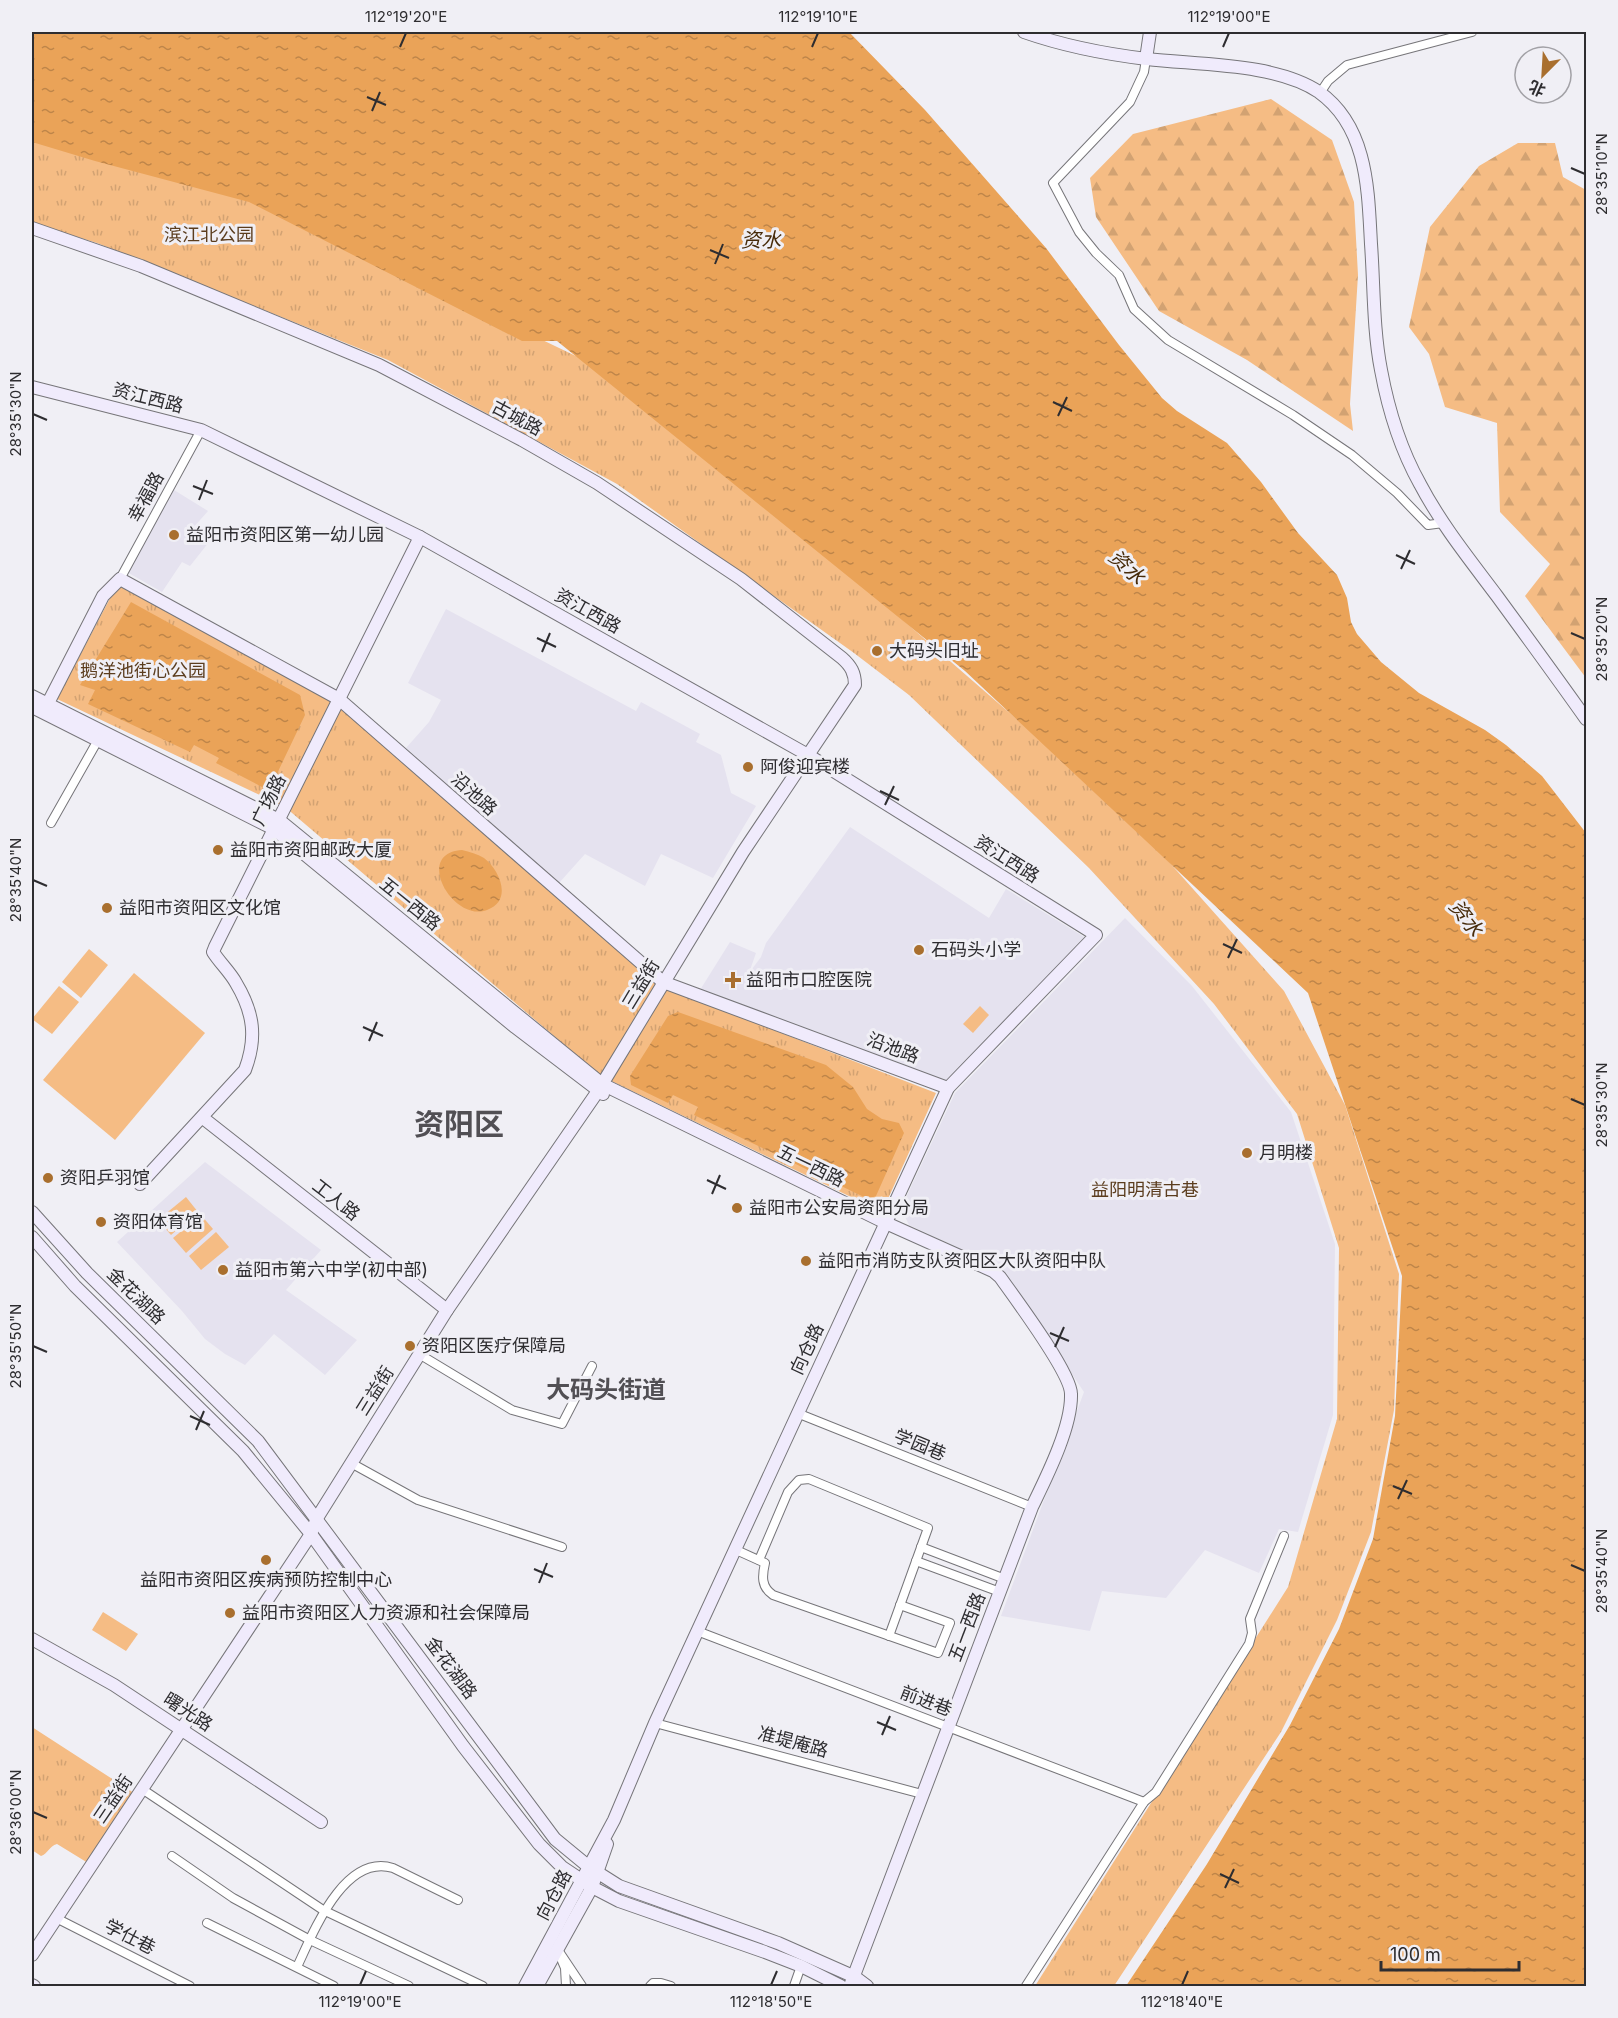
<svg xmlns="http://www.w3.org/2000/svg" width="1618" height="2018" viewBox="0 0 1618 2018" font-family="Inter,'Noto Sans SC',sans-serif">
<style>
.built{fill:#e5e2ef}
.grass{fill:url(#grass-tufts)}
.forest{fill:url(#forest-firs)}
.garden{fill:#f5bc84}
.water{fill:url(#water-ripples)}
.lines{fill:none;stroke-linecap:round;stroke-linejoin:round}
.street-casing{stroke:#767579;stroke-width:10}
.secondary-casing{stroke:#767579;stroke-width:14}
.street{stroke:#fff;stroke-width:8}
.secondary{stroke:#f0ebfc;stroke-width:12}
.ticks{fill:none;stroke:#2e2d30;stroke-width:2}
.poi-dot{fill:#a96f2e;stroke:#f0eff5;stroke-width:2}
.labels{text-anchor:middle;stroke-width:6;stroke-linejoin:round;paint-order:stroke}
.park-label{font-size:18px;fill:#5b3d1e;stroke:#f0eff5}
.street-label{font-size:18px;fill:#2e2d30;stroke:#f0eff5}
.poi-label{font-size:18px;fill:#2e2d30;stroke:#f0eff5;text-anchor:start}
.water-label{font-size:20px;font-style:italic;fill:#472b0a;stroke:#f0eff5}
.district-label{font-size:24px;font-weight:bold;fill:#514f54;stroke:#f0eff5}
.town-label{font-size:30px;font-weight:bold;fill:#514f54;stroke:#f0eff5}
.neatline{fill:none;stroke:#2e2d30;stroke-width:2}
.ticks-label{font-size:15px;text-anchor:middle;fill:#2e2d30}
</style>
<defs>
<pattern id="grass-tufts" width="24" height="20" patternUnits="userSpaceOnUse" patternTransform="scale(1.5)"><rect width="24" height="20" fill="#f5bc84"/><path d="M3 7l-1-3M5 7V3M7 7l1-3M15 17l-1-3M17 17v-4M19 17l1-3" fill="none" stroke="#d2a272"/></pattern>
<pattern id="forest-firs" width="22" height="20" patternUnits="userSpaceOnUse" patternTransform="scale(1.5)"><rect width="22" height="20" fill="#f5bc84"/><path d="M5 1l3.5 6h-7zM16 11l3.5 6h-7z" fill="#d2a272"/></pattern>
<pattern id="water-ripples" width="26" height="14" patternUnits="userSpaceOnUse" patternTransform="scale(1.5)"><rect width="26" height="14" fill="#eaa358"/><path d="M2 4q2-2 4 0t4 0M15 11q2-2 4 0t4 0" fill="none" stroke="#be8549"/></pattern>
</defs>
<rect width="100%" height="100%" fill="#f0eff5"/>
<g class="built">
<path d="M174,490l34,21 -16,18 17,13 -19,24 -8,-4 -20,30 -35,-20z"/>
<path d="M446,609l190,102 5,-9 59,32 -4,8 25,13 10,38 25,13 -43,72 -52,-24 -16,32 -60,-32 -26,29 -153,-135 23,-26 12,-22 -33,-17z"/>
<path d="M850,827l139,91 17,-29 80,49 -139,144 -247,-92 30,-48 26,11 -7,20 12,-16 5,-14z"/>
<path d="M1125,918l67,68 99,126 44,132 -2,171 -35,117 -19,-3 -20,44 -54,-23 -39,48 -64,-7 -12,40 -89,-15 83,-224 -83,-124 -92,-43 -8,-17 54,-115z"/>
<path d="M205,1162l116,88 -35,40 71,50 -32,35 -51,-41 -29,31 -20,-11 -20,-15 -23,-28 -65,-69z"/>
</g>
<g class="grass">
<path d="M32,133l198,57 398,191 500,435 156,175 61,114 54,169 -5,136 -23,122 -34,88 -56,112 -167,254h-79l253,-399 49,-168 2,-171 -42,-134 -83,-110 -125,-136 -180,-173 -55,-42 -237,-169 -229,-124 -291,-117 -65,-20z"/>
<path d="M117,585l215,116 328,285 276,107 -54,119 -281,-136 -316,-269 -228,-108z"/>
<path d="M32,1727l102,66 -46,70 -31,-19c-8,2 -9,10 -16,12l-9,-6z"/>
</g>
<g class="forest">
<path d="M1271,99l61,41 22,62 4,73 -8,129 3,27 -106,-71 -88,-49 -63,-94 -6,-39 43,-44z"/>
<path d="M1518,143h37l8,34 23,13v488l-61,-82 25,-32 -50,-52 -3,-89 -52,-16 -16,-53 -20,-27 21,-100 49,-61z"/>
</g>
<g class="garden">
<path d="M89,949l19,16 -27,33 -19,-16z"/>
<path d="M134,973l71,60 -90,107 -72,-60z"/>
<path d="M59,986l20,16 -27,32 -20,-15z"/>
<path d="M980,1006l9,9 -16,18 -10,-9z"/>
<path d="M186,1197l12,15 -27,23 -13,-15z"/>
<path d="M201,1215l12,14 -27,24 -13,-15z"/>
<path d="M216,1232l13,15 -28,23 -12,-14z"/>
<path d="M103,1612l35,22 -12,17 -34,-21z"/>
</g>
<g class="water">
<path d="M32,32h817l76,78 121,138 73,97 43,53 15,13 50,32 34,39 37,51 39,42 10,23 4,24 6,12 24,28 38,31 66,37 21,15 36,31 44,57v1153h-460l81,-122 83,-139 49,-96 34,-90 22,-123 7,-140 -94,-283 -343,-322 -408,-330h-35l-273,-139 -154,-41 -63,-19z"/>
<path d="M131,602l169,93 5,20 -32,67 -11,5 -46,-24 3,-5 -25,-13 -4,7 -102,-48 7,-14 -15,-5z"/>
<path d="M462,850c8,2 15,4 22,8 16,12 29,43 3,52 -34,13 -74,-57 -25,-60z"/>
<path d="M678,1012l148,53 27,22 14,22 15,10 17,4 5,10 -28,63 -8,3 -174,-84 4,-8 -25,-12 -5,8 -37,-18 -1,-9 38,-60z"/>
</g>
<g class="lines">
<g class="street-casing">
<g id="street">
<path d="M1146,59l-2,13 -14,30 -77,81 26,49 17,21 23,22 15,34 34,31 125,75 59,40 45,38 31,32 15,-2"/>
<path d="M1320,93l8,-12 19,-16 125,-33"/>
<path d="M120,579l81,-149"/>
<path d="M51,823l47,-83"/>
<path d="M419,1354l93,56 50,14 30,-58"/>
<path d="M797,1413l235,94"/>
<path d="M351,1463l67,37 144,47"/>
<path d="M921,1547l84,32"/>
<path d="M734,1549l31,14c-3,13 -4,24 8,32l165,58 12,-30 -50,-18"/>
<path d="M759,1560l29,-68 11,-12 10,-1 119,49 -39,108"/>
<path d="M916,1561l84,31"/>
<path d="M697,1631l447,171"/>
<path d="M655,1723l267,71"/>
<path d="M142,1789l181,121 160,76"/>
<path d="M172,1856l61,42 77,42 99,46"/>
<path d="M56,1918l134,68"/>
<path d="M207,1923l127,63"/>
<path d="M558,1950l24,36"/>
<path d="M562,1961l3,7 1,18"/>
<path d="M297,1967c16,-34 47,-114 96,-99l65,32"/>
<path d="M650,1986l3,-3h8l10,3"/>
<path d="M794,1986l7,-20"/>
<path d="M1026,1986l118,-184 12,-10 93,-148 3,-11 -2,-14 34,-83"/>
</g>
</g>
<g class="secondary-casing">
<g id="secondary">
<path d="M1024,32c40,14 81,22 123,27 52,6 129,4 172,33 49,35 49,98 52,152 3,41 2,85 10,126 7,38 20,80 39,114 21,40 50,76 77,112 30,41 60,82 89,123"/>
<path d="M1146,59l4,-27"/>
<path d="M32,228l109,38 238,99 143,75 75,43 144,96 101,79c9,8 13,15 13,27l-112,167 -145,239 -151,219 -130,208 -6,16 -279,421"/>
<path d="M32,387l169,43 219,107 388,218 288,180 -148,153 -293,635 -41,97 -89,166"/>
<path d="M32,696l247,124 323,264 284,139 107,48 7,6c15,21 71,96 71,117 1,33 -25,84 -39,113l-182,479"/>
<path d="M32,707l242,122 241,198 88,67"/>
<path d="M45,709l58,-113 17,-17 219,120 324,283 285,106"/>
<path d="M203,1118l244,192"/>
<path d="M140,1184l105,-114c12,-32 9,-57 -9,-87 -6,-11 -16,-20 -23,-31l2,-5 205,-410"/>
<path d="M32,1212l55,61 171,168 297,398 34,28 30,19 159,57 77,34 12,9"/>
<path d="M32,1237l43,49 168,165 68,83 152,212 76,98 23,23 30,20 27,14 146,51 36,14 40,20"/>
<path d="M32,1639l82,46 207,137"/>
<path d="M32,1985l2,1"/>
<path d="M537,1986l55,-99 15,-43"/>
</g>
</g>
<use href="#street" class="street"/>
<use href="#secondary" class="secondary"/>
</g>
<path class="ticks" d="M400,47l6,-14M812,47l6,-14M1223,47l6,-14M367,97l19,8M372,111l8,-19M1571,168l14,6M710,250l19,8M715,264l8,-20M1053,402l19,9M33,414l14,6M1058,416l9,-19M193,486l20,8M199,500l8,-20M1396,555l19,9M1401,569l9,-19M1571,633l14,6M537,638l19,9M542,652l8,-19M880,791l19,9M885,805l9,-19M33,880l14,6M1223,944l19,9M1228,958l9,-19M363,1027l20,9M369,1041l8,-19M1571,1099l14,6M707,1180l19,9M712,1194l8,-19M1050,1333l19,8M33,1346l14,6M1055,1347l9,-20M190,1416l20,9M196,1430l8,-19M1393,1486l19,8M1398,1499l9,-19M1571,1565l14,6M534,1569l19,8M539,1583l8,-20M877,1722l19,8M882,1735l8,-19M33,1812l14,6M1220,1874l19,9M1225,1888l9,-19M360,1985l6,-14M771,1985l6,-14M1182,1985l6,-14"/>
<g class="poi-dot">
<circle cx="174" cy="535" r="6"/>
<circle cx="877" cy="651" r="6"/>
<circle cx="748" cy="767" r="6"/>
<circle cx="218" cy="850" r="6"/>
<circle cx="107" cy="908" r="6"/>
<circle cx="919" cy="950" r="6"/>
<path d="M730 971h6v6h6v6h-6v6h-6v-6h-6v-6h6z"/>
<circle cx="1247" cy="1153" r="6"/>
<circle cx="48" cy="1178" r="6"/>
<circle cx="737" cy="1208" r="6"/>
<circle cx="101" cy="1222" r="6"/>
<circle cx="806" cy="1261" r="6"/>
<circle cx="223" cy="1270" r="6"/>
<circle cx="410" cy="1346" r="6"/>
<circle cx="266" cy="1560" r="6"/>
<circle cx="230" cy="1613" r="6"/>
</g>
<g class="labels">
<g class="park-label">
<text x="209" y="241">滨江北公园</text>
<text x="143" y="677">鹅洋池街心公园</text>
<text x="1145" y="1196">益阳明清古巷</text>
</g>
<g class="street-label">
<text transform="translate(148 398) rotate(14)" y="6">资江西路</text>
<text transform="translate(517 418) rotate(28)" y="6">古城路</text>
<text transform="translate(146 497) rotate(-61)" y="6">幸福路</text>
<text transform="translate(588 611) rotate(29)" y="6">资江西路</text>
<text transform="translate(474 794) rotate(42)" y="6">沿池路</text>
<text transform="translate(269 800) rotate(-64)" y="6">广场路</text>
<text transform="translate(1007 859) rotate(32)" y="6">资江西路</text>
<text transform="translate(410 904) rotate(39)" y="6">五一西路</text>
<text transform="translate(641 984) rotate(-59)" y="6">三益街</text>
<text transform="translate(893 1048) rotate(21)" y="6">沿池路</text>
<text transform="translate(811 1166) rotate(26)" y="6">五一西路</text>
<text transform="translate(336 1200) rotate(38)" y="6">工人路</text>
<text transform="translate(136 1296) rotate(44)" y="6">金花湖路</text>
<text transform="translate(807 1349) rotate(-65)" y="6">向仓路</text>
<text transform="translate(375 1391) rotate(-58)" y="6">三益街</text>
<text transform="translate(920 1445) rotate(22)" y="6">学园巷</text>
<text transform="translate(967 1627) rotate(-69)" y="6">五一西路</text>
<text transform="translate(451 1668) rotate(53)" y="6">金花湖路</text>
<text transform="translate(926 1701) rotate(21)" y="6">前进巷</text>
<text transform="translate(188 1712) rotate(33)" y="6">曙光路</text>
<text transform="translate(793 1742) rotate(15)" y="6">准堤庵路</text>
<text transform="translate(113 1799) rotate(-56)" y="6">三益街</text>
<text transform="translate(554 1895) rotate(-62)" y="6">向仓路</text>
<text transform="translate(130 1937) rotate(27)" y="6">学仕巷</text>
</g>
<g class="poi-label">
<text x="186" y="541">益阳市资阳区第一幼儿园</text>
<text x="889" y="657">大码头旧址</text>
<text x="760" y="773">阿俊迎宾楼</text>
<text x="230" y="856">益阳市资阳邮政大厦</text>
<text x="119" y="914">益阳市资阳区文化馆</text>
<text x="931" y="956">石码头小学</text>
<text x="746" y="986">益阳市口腔医院</text>
<text x="1259" y="1159">月明楼</text>
<text x="60" y="1184">资阳乒羽馆</text>
<text x="749" y="1214">益阳市公安局资阳分局</text>
<text x="113" y="1228">资阳体育馆</text>
<text x="818" y="1267">益阳市消防支队资阳区大队资阳中队</text>
<text x="235" y="1276">益阳市第六中学(初中部)</text>
<text x="422" y="1352">资阳区医疗保障局</text>
<text x="266" y="1586" text-anchor="middle">益阳市资阳区疾病预防控制中心</text>
<text x="242" y="1619">益阳市资阳区人力资源和社会保障局</text>
</g>
<g class="water-label">
<text x="761" y="247">资水</text>
<text transform="translate(1127 567) rotate(43)" y="7">资水</text>
<text transform="translate(1466 918) rotate(52)" y="7">资水</text>
</g>
<g class="district-label">
<text x="606" y="1398">大码头街道</text>
</g>
<g class="town-label">
<text x="459" y="1135">资阳区</text>
</g>
</g>
<rect width="1618" height="2018" fill="none" stroke="#f0eff5" stroke-width="66"/>
<g transform="translate(1543 75) rotate(204)"><circle r="28" fill="#f0eff5" stroke="#a2a1a6" stroke-width="1.5"/>
<path d="M0-4.5L10 22L0 15L-10 22Z" fill="#a96f2e"/>
<text y="-9" font-size="16" font-weight="bold" text-anchor="middle" fill="#2e2d30">北</text>
</g>
<path d="M1381 1961v9h138v-9" fill="none" stroke="#2e2d30" stroke-width="3"/>
<text x="1390" y="1961" font-size="18" fill="#2e2d30" stroke="#f0eff5" stroke-width="4.5" paint-order="stroke">100 m</text>
<rect x="33" y="33" width="1552" height="1952" class="neatline"/>
<g class="ticks-label">
<text x="406" y="22">112°19'20"E</text>
<text x="818" y="22">112°19'10"E</text>
<text x="1229" y="22">112°19'00"E</text>
<text transform="translate(1602 174) rotate(-90)" y="5">28°35'10"N</text>
<text transform="translate(16 414) rotate(-90)" y="5">28°35'30"N</text>
<text transform="translate(1602 639) rotate(-90)" y="5">28°35'20"N</text>
<text transform="translate(16 880) rotate(-90)" y="5">28°35'40"N</text>
<text transform="translate(1602 1105) rotate(-90)" y="5">28°35'30"N</text>
<text transform="translate(16 1346) rotate(-90)" y="5">28°35'50"N</text>
<text transform="translate(1602 1571) rotate(-90)" y="5">28°35'40"N</text>
<text transform="translate(16 1812) rotate(-90)" y="5">28°36'00"N</text>
<text x="360" y="2007">112°19'00"E</text>
<text x="771" y="2007">112°18'50"E</text>
<text x="1182" y="2007">112°18'40"E</text>
</g>
</svg>
